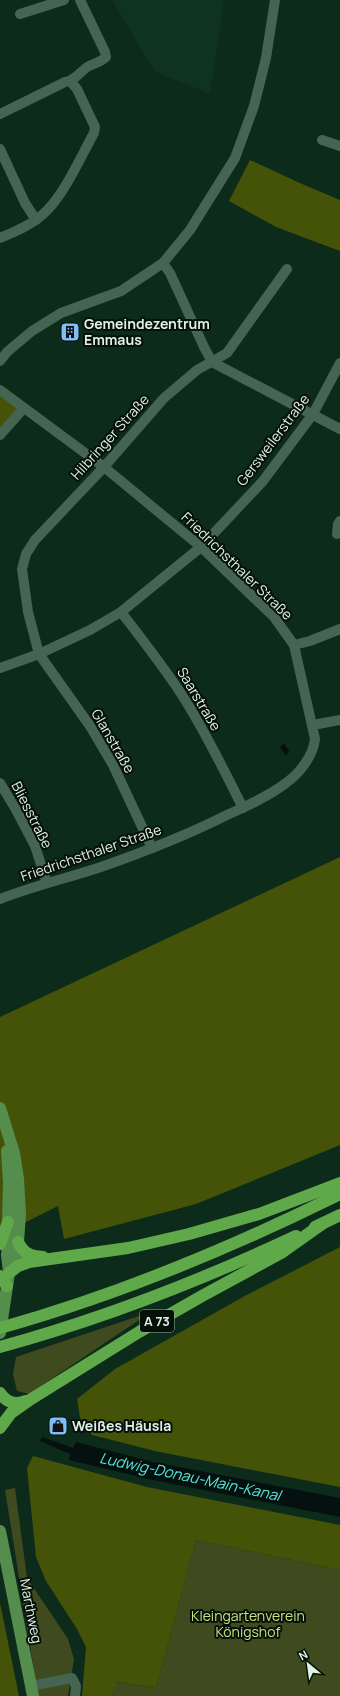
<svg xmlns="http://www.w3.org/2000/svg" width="340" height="1696" viewBox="0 0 340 1696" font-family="Manrope,sans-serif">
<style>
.built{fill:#0e3420}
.green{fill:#3f4a1e}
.forest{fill:#455309}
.water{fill:#051111}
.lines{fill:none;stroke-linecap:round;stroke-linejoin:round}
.minor{stroke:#456451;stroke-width:10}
.major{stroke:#558d4d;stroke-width:12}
.highway{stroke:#60a94a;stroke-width:12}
.labels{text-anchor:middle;stroke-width:4;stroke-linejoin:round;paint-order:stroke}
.shield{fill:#051009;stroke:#9eaea4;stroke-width:1}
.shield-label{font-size:13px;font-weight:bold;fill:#e0f2e6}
.poi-label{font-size:14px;font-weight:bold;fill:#e0f2e6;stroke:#051009;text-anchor:start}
.street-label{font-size:14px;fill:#e0f2e6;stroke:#051009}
.park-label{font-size:14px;fill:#c8e181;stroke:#051009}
.water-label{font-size:15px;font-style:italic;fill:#51e7e4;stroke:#051009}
</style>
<rect width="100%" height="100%" fill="#0d2b1b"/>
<path class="built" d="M112,0h112l-14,94 -55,-22z"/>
<g class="green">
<path d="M151,1312l-122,82 -12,-3 -4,-17 3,-17z"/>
<path d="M15,1488l12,90 41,61 6,20 -6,37h-30l-33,-206z"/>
<path d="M196,1540l144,30v126h-228l4,-14 40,6z"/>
</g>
<g class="forest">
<path d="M250,160l52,24 38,16v51l-64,-24 -47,-26z"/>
<path d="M0,395l19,15 -19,21z"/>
<path d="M340,857v288l-144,59 -132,35 -6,-33 -58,29v-218z"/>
<path d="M340,1247v240l-185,-36 -63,-16 -12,-17 -3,-19 38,-30 128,-72z"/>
<path d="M33,1456l114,31 193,38v45l-144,-30 -40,148 -39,-6 -5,14h-30l4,-49 -9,-18 -31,-48 -10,-24 -9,-89z"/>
<path d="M0,1603l19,93h-19z"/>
</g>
<g class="water">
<path d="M284,743l5,8 -1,3 -3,1 -5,-8z"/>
<path d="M42,1437l31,11 3,-6 77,20 187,36v19l-192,-38 -79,-19 1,-6 -30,-13z"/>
</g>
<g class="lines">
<g class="minor">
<path d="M20,14l44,-14"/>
<path d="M0,114l65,-32c10,-1 15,-11 24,-16 6,-3 12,-4 17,-9l-1,-5 -25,-52"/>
<path d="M322,140l18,6"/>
<path d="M0,149l25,54 11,17"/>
<path d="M0,238c14,-6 29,-12 41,-22 22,-18 39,-58 53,-83l1,-6 -18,-38 -6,-7"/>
<path d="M163,263l7,10 34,74 8,15 128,67"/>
<path d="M0,361l7,-9 25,-21 29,-18 60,-22 42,-28 27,-33 45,-72 19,-52 12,-48 9,-58"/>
<path d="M0,390l104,77 97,80 73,70 20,28 21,94c-2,17 -15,34 -29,44 -17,13 -39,23 -59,32 -40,20 -83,37 -126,52 -33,11 -68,19 -101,32"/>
<path d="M0,435l24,-27"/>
<path d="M337,534l1,-10 2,-3"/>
<path d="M121,612c21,27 42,54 61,83 23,36 42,75 61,113"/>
<path d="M294,645l16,-4 30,-12"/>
<path d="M0,668l39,-14 51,-24 31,-18 80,-65 62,-66 50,-67 27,-51"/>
<path d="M313,725l27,-5"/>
<path d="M0,783l15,25 20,38 12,37"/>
<path d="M152,848l-39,-83 -23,-39 -51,-72 -11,-42 -6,-43 4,-15 9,-14 69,-73 60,-69 33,-28 30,-17 60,-84"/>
<path d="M31,1686l41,-8 4,8 -1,10"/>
</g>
<g class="major">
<path d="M0,1108l14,45 4,26 2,35 -3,42 -8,17 -9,60"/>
<path d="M7,1151l2,32 -1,39 1,9 -2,24 2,17"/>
<path d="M0,1531l33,165"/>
</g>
<g class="highway">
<path d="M315,1227l25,-12"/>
<path d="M18,1242c6,12 12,14 25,15"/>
<path d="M0,1244l8,-22"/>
<path d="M9,1273l9,-7 11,-4 99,-14 61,-14 70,-20 81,-31"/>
<path d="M0,1276l7,10"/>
<path d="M0,1328c118,-33 231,-80 340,-134"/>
<path d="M0,1347c102,-28 200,-66 296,-111"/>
<path d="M0,1393c7,10 15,12 26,8"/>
<path d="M0,1428l11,-15 17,-12 111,-69 63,-36 79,-43 41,-29"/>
</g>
</g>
<defs>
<g id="building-square" transform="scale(1)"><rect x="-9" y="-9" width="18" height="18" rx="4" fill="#7dbef9" stroke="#051009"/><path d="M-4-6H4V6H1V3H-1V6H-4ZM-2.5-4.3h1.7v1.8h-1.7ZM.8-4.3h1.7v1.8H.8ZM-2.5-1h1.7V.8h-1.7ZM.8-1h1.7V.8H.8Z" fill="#111"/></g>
<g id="shop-square" transform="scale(1)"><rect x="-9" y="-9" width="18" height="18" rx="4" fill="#7dbef9" stroke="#051009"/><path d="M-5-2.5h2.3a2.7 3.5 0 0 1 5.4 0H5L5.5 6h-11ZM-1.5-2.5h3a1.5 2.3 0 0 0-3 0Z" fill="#111"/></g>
</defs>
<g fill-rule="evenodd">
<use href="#building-square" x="70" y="332"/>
<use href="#shop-square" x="58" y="1426"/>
</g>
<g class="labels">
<rect class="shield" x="140" y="1310" width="34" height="22" rx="3"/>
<g class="shield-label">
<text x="157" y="1326">A 73</text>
</g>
<g class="poi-label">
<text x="84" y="329">Gemeindezentrum<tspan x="84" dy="16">Emmaus</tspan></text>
<text x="72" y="1431">Weißes Häusla</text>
</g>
<g class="street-label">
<text transform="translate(110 437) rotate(-48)" y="5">Hilbringer Straße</text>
<text transform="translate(273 440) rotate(-53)" y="5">Gersweilerstraße</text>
<text transform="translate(237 566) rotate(44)" y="5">Friedrichsthaler Straße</text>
<text transform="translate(199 699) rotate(59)" y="5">Saarstraße</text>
<text transform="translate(113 741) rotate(60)" y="5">Glanstraße</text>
<text transform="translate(32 815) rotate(63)" y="5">Bliesstraße</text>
<text transform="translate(91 853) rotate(-19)" y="5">Friedrichsthaler Straße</text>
<text transform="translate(31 1611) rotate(79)" y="5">Marthweg</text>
</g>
<g class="park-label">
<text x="248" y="1621">Kleingartenverein<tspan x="248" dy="16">Königshof</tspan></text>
</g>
<g class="water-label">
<text transform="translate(190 1477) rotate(12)" y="5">Ludwig-Donau-Main-Kanal</text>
</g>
</g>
<g transform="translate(308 1664) rotate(331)" stroke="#051009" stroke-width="3" paint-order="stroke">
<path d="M0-3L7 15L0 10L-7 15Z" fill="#e0f2e6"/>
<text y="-6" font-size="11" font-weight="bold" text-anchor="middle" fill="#e0f2e6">N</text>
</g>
</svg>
